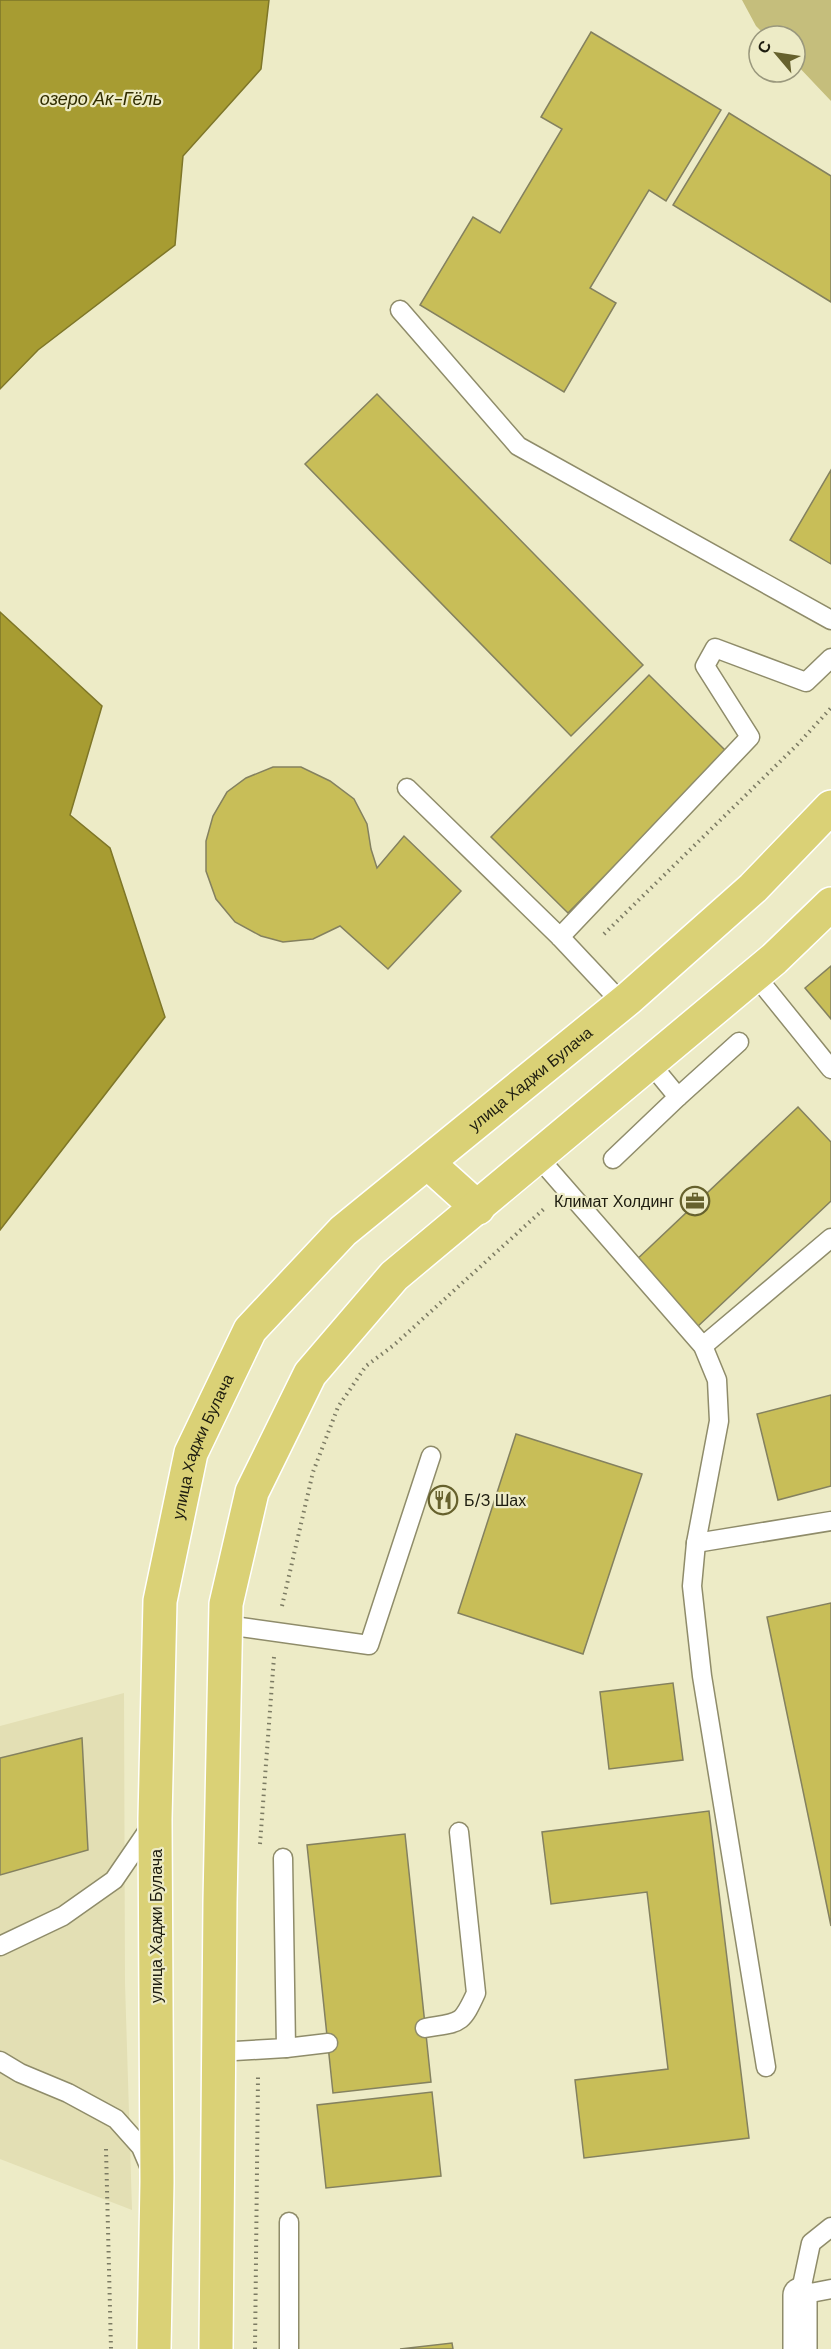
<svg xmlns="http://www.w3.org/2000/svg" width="831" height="2349" viewBox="0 0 831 2349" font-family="'DM Sans',sans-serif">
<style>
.built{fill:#e3dfb4}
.green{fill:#c5be7c}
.water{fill:#a79c32;stroke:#7e7628;stroke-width:1.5}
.building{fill:#c8be58;stroke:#84815f;stroke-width:1.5}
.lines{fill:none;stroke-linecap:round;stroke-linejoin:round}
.lane-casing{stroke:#8f8c6a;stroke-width:21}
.street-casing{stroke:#8f8c6a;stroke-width:36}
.primary-casing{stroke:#fff;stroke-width:36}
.path{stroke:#7c7b63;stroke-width:4;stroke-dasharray:1.5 4.5;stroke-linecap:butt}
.lane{stroke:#fff;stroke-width:18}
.street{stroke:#fff;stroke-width:33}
.primary{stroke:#dad176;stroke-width:33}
.labels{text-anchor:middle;stroke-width:4.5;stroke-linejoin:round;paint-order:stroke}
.street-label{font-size:16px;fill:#1d1c0f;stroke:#edebc6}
.poi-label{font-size:16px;fill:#1d1c0f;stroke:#edebc6;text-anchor:end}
.water-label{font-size:18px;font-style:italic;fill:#312d00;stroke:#edebc6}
</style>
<rect width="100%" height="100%" fill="#edebc6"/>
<path class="built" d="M124,1693l1,290 7,227 -132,-51v-433z"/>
<path class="green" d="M742,0h89v101l-36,-38v-27h-29l-10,-10z"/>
<g class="water">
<path d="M0,0h269l-8,69 -78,87 -8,89 -137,105 -38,39z"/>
<path d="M0,612l102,94 -32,109 40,33 55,169 -165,213z"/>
</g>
<g class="building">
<path d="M591,32l130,78 -55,91 -17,-11 -59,98 26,15 -52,89 -144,-87 53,-88 27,16 62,-104 -21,-12z"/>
<path d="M729,113l102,63v126l-158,-97z"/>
<path d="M377,394l266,271 -72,71 -266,-272z"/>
<path d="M831,470v94l-41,-24z"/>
<path d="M649,675l78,77 -159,161 -77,-76z"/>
<path d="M273,767h28l29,14 24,18 13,25 4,25 6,19 27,-32 57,55 -73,78 -48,-43 -27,13 -30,3 -22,-6 -26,-14 -19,-23 -10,-28v-30l7,-25 14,-24 19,-14z"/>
<path d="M831,966v53l-26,-31z"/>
<path d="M798,1107l33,35v59l-136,128 -62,-66z"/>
<path d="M831,1395v91l-53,14 -21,-86z"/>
<path d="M516,1434l126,40 -59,180 -125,-41z"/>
<path d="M831,1603v323l-64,-309z"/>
<path d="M673,1683l10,77 -74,9 -9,-77z"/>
<path d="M82,1738l6,112 -88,25v-117z"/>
<path d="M709,1811l40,327 -165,20 -9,-78 93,-11 -21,-177 -96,12 -9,-72z"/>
<path d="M405,1834l26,248 -98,11 -26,-248z"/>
<path d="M432,2092l9,84 -115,12 -9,-83z"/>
<path d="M452,2343l1,6h-53z"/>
</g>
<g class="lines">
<g class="lane-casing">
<g id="lane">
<path d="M400,310l118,136 313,174"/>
<path d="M407,788l153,149 190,-200 -45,-71 10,-18 91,34 25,-24"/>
<path d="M560,937l62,66"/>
<path d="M755,975l76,94"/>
<path d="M678,1097l61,-55"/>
<path d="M538,1157l165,189 14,34 2,41 -23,122 -4,43 10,90 64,391"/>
<path d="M613,1159l65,-62 -28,-34"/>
<path d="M703,1346l128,-108"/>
<path d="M696,1543l135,-22"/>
<path d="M226,1625l143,20 62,-189"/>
<path d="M0,1946l63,-30 51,-36 39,-57"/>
<path d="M425,2028c35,-6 36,-2 51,-35l-17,-161"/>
<path d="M286,2048l42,-5"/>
<path d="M218,2052l68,-4 -3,-190"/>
<path d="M0,2061l20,12 48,20 48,26 25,28 9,21"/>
<path d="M831,2227l-20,16 -11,52 31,-6"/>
<path d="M289,2349v-127"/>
</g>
</g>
<g class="street-casing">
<path id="street" d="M800,2349v-54"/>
</g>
<g class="primary-casing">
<g id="primary">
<path d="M428,1163l50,45"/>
<path id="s1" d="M154,2349l3,-167 -2,-363 5,-218 31,-148 59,-123 93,-99 286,-233 124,-110 78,-81"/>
<path d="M216,2349l4,-447 6,-298 26,-112 58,-118 84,-98 380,-317 57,-55"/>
</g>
</g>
<g class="path">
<path d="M604,934l193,-189 34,-37"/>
<path d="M282,1606l31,-134 25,-65 28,-41 28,-21 152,-138"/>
<path d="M260,1844l14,-187"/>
<path d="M106,2149l5,200"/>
<path d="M255,2349l3,-272"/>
</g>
<use href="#lane" class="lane"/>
<use href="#street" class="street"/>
<use href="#primary" class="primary"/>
</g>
<defs>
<g id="office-ring" transform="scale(1.5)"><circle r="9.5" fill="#edebc6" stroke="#66612d" stroke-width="1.5"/><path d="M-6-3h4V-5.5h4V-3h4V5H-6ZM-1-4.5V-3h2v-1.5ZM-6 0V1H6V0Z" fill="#66612d"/></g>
<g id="restaurant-ring" transform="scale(1.5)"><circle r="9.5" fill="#edebc6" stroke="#66612d" stroke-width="1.5"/><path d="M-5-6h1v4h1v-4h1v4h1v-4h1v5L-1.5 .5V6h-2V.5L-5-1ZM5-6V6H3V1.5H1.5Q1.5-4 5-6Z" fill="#66612d"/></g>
</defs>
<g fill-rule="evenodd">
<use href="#office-ring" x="695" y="1201"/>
<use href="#restaurant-ring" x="443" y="1500"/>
</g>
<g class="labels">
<g class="street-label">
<text dy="6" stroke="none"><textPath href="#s1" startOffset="1413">улица Хаджи Булача</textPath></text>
<text dy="6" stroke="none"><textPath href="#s1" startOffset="909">улица Хаджи Булача</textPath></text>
<text transform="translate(156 1926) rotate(-90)" y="6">улица Хаджи Булача</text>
</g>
<g class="poi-label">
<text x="674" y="1207">Климат Холдинг</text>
<text x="464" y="1506" text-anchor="start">Б/З Шах</text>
</g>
<g class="water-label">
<text x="101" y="105">озеро Ак-Гёль</text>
</g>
</g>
<g transform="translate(777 54) rotate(299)"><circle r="28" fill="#edebc6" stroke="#9a987d" stroke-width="1.5"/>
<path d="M0-4.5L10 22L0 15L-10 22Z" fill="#66612d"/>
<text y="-9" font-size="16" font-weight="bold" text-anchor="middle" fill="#1d1c0f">С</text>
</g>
</svg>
